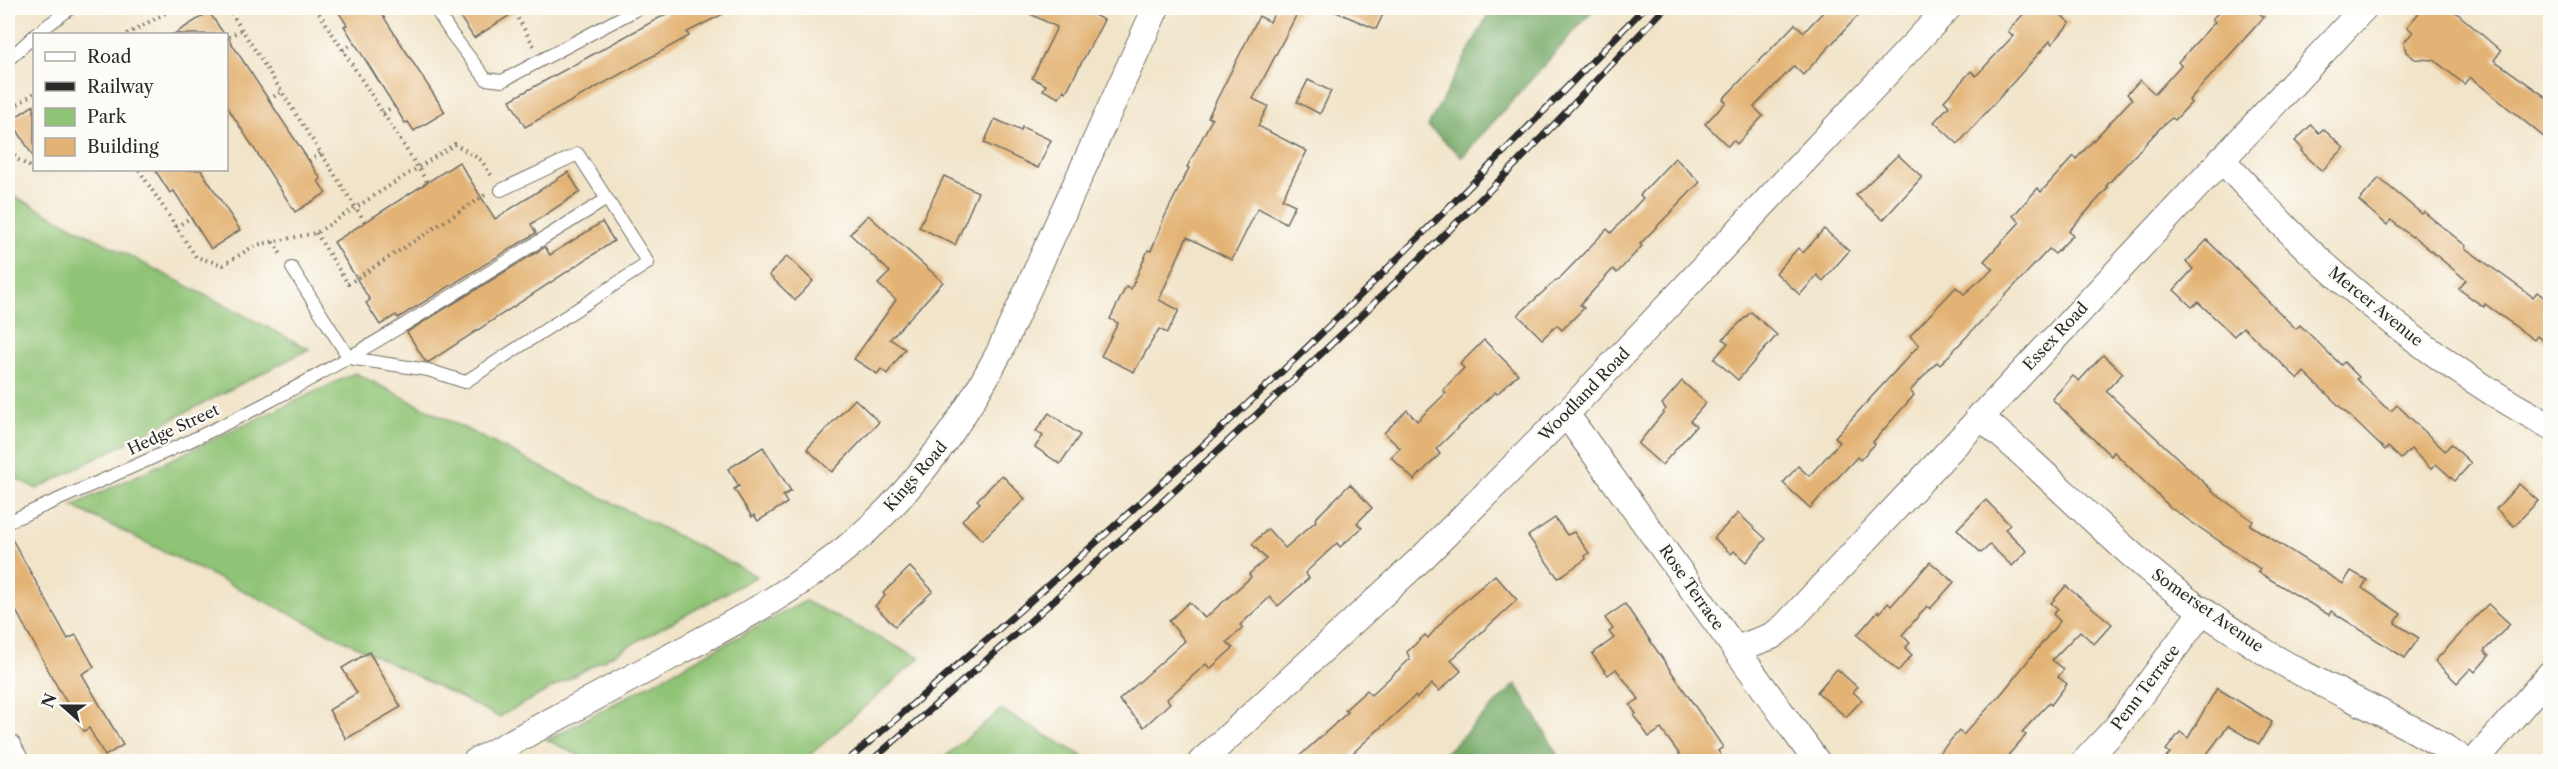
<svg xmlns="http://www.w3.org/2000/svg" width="2558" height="769" viewBox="0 0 2558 769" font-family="'Libre Caslon Text',serif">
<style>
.green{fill:#8fc375;stroke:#5d7750;stroke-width:1.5}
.forest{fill:#73a966;stroke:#4f6a48;stroke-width:1.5}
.building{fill:#e3b375}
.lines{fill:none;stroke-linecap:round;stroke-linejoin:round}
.service-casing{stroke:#706c62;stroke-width:14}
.minor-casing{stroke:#706c62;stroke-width:28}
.path{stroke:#706c62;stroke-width:4;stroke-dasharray:1.5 4.5;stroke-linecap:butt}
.service{stroke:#fff;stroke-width:12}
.minor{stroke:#fff;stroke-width:26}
.rail-casing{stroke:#2b2b2b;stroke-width:7}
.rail{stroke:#fdfcf7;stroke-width:4.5;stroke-dasharray:14;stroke-linecap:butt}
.labels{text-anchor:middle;stroke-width:4.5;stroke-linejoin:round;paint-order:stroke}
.street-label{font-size:16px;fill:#2b2b2b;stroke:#fdfcf7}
</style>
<rect width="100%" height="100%" fill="#fdfcf7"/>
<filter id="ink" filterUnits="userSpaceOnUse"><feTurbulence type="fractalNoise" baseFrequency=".0167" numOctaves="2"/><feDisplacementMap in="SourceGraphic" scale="12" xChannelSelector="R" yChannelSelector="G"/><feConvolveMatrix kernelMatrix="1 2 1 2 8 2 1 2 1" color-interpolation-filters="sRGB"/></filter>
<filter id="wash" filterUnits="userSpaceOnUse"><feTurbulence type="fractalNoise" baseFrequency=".008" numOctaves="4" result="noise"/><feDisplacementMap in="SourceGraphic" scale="24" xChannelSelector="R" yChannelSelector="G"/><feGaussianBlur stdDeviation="1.35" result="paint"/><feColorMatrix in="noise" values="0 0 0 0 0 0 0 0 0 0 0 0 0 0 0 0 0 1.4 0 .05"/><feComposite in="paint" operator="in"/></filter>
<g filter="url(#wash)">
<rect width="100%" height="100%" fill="#f1e4c9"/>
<g class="green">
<path d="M8,193l301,156 -272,140 -29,-15z"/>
<path d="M355,373l402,203 -258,141 -427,-211z"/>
<path d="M805,601l115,57 -117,103h-213l-43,-21z"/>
<path d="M1001,710l91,51h-152z"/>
</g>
<g class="forest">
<path d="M1492,8h103l-133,149 -34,-31z"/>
<path d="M1516,684l46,77h-125z"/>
</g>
<g id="blocks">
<g class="building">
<path d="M336,8h42l67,104 -31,19 -6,-9 -3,1 -61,-97 3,-1z"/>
<path d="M454,8h67l-47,30z"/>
<path d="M677,8h58l-48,24 2,4 -164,91 -15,-27z"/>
<path d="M1018,8h62l24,12 -38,72 -2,-2 -5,8 -16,-8 3,-5 -14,-7 25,-51z"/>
<path d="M1277,8h23l-47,91 15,7 -10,20 49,25 -25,48 13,6 -9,18 -28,-15 -26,52 -45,-23 -28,63 20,10 -12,23 -8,-4 -25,43 -33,-16 17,-33 -8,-4 16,-32 5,2 17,-39 3,1 13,-33 25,-50 -2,-1 25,-48 -4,-2 41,-81 10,-20 11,6z"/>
<path d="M1327,8h59l-10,21z"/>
<path d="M1827,8h38l-62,67 -9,-9 -40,41 9,9 -26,28 -4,-4 -5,6 -23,-22 21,-22 -3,-3 72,-75 9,8z"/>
<path d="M2029,8h24l17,15 -18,21 -2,-3 -92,103 -24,-22 15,-16 -5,-5 27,-30 5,5 37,-40 -5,-5z"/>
<path d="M2223,8h30l11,9 -75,83 2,3 -16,17 -3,-2 -9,7 -57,61 2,2 -39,43 4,4 -18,19 -6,-5 -109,116 -3,-3 -27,29 4,4 -41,47 2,2 -15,16 -3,-3 -47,51 -27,-25 15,-17 11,10 31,-34 -5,-5 84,-92 -9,-9 46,-49 8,7 29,-25 -9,-8 36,-39 -7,-6 25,-28 3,4 33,-36 2,3 56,-60 -5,-5 13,-14 15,14 26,-29 -3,-3 37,-40 -3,-3z"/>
<path d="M2423,8h28l50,43 -7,9 56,40v42l-80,-65 -6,7 -30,-24 -19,-1 -9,-7 -2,-10 9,-10 -6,-5z"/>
<path d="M209,12l15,22h-50z"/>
<path d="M226,35l95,144 -3,2 8,12 -31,19 -69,-107z"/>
<path d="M1308,80l23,11 -11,23 -23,-12z"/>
<path d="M34,105v53l-23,-38z"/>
<path d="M995,119l26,12 1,-4 29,13 -13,28 -54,-25z"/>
<path d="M2311,125l8,8 4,-4 21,19 -22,23 -21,-20 2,-2 -8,-8z"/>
<path d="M1898,155l24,22 -39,43 -27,-25z"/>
<path d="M1675,158l25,24 -60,62 2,2 -25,27 -4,-4 -33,36 4,3 -22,22 -5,-5 -15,14 -24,-24 38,-35 1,1 50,-52 4,4 32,-35 -3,-3z"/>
<path d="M459,162l36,57 73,-47 12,20 -49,32 5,9 -138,85 -2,-3 -16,10 -14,-22 4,-3 -36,-58z"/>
<path d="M155,170h46l39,60 -29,19 -37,-58 -4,2z"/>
<path d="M944,176l34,16 -23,53 -36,-18z"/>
<path d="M2379,178l43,36 2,-2 42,34 -1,2 68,49 4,-5 13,10v44l-13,-10 -3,4 -49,-36 -1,3 -25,-18 7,-9 -53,-44 -1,1 -21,-17 -4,5 -28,-24z"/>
<path d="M868,215l75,67 -53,57 15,10 -18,25 -6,-5 -4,5 -23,-15 42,-59 -18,-16 12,-12 -40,-38z"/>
<path d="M602,222l12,19 -185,121 -4,-1 -18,-29 138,-85 5,8z"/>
<path d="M1824,229l25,22 -26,30 -6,-6 -17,20 -24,-22 22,-25 5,5z"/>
<path d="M2207,240l89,89 4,-4 41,40 3,-3 15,15 -2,2 27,27 7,5 6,-6 48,46 6,-7 20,19 -16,18 -19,-17 -5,5 -20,-20 -10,10 -13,-12 -3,3 -81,-78 -6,7 -55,-52 -9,9 -36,-34 -6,5 -18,-17 19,-21 -7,-7z"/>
<path d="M787,256l26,25 -18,19 -26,-25z"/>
<path d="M1751,312l26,23 -39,45 -24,-21 14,-16 -5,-4z"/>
<path d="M1484,340l34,34 -21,20 -2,-2 -59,57 4,5 -26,26 -23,-23 9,-9 -16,-15 23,-23 10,11 29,-28 -3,-3 21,-22 -4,-4z"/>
<path d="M2103,355l20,18 -17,18 111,104 36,26 -3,4 93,59 8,-13 16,9 -5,8 39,26 -6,9 24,15 -14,20 -74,-47 -2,4 -71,-43 2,-3 -89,-61 -57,-56 -3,4 -59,-57 21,-23 6,5z"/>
<path d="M1682,381l24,22 -16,18 6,5 -34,39 -24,-21 28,-35 -4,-5z"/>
<path d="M855,399l24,23 -47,50 -25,-23z"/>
<path d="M1049,413l31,22 -20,29 -25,-17 8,-11 -7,-5z"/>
<path d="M763,447l28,44 -8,5 4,7 -29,18 -4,-6 -2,2 -18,-28 5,-3 -11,-17z"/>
<path d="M1002,475l23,24 -43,41 -20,-20 18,-17 -3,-3z"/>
<path d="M1350,484l22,24 -15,15 5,5 -22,19 -3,-4 -32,30 4,5 -31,28 -8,-9 -30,28 3,3 -16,14 6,6 -23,21 -4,-5 -39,35 3,4 -26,24 -25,-27 66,-59 -16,-20 20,-19 16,16 46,-41 -2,-3 17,-15 -14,-15 16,-15 17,19 31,-27 -1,-2z"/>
<path d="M2519,484l19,17 -24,25 -18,-17z"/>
<path d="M1986,500l24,25 -5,4 22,22 -15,15 -22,-21 -9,8 -24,-24z"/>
<path d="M1738,513l28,26 -20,23 -12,-11 -3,3 -17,-16z"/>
<path d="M1555,518l12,17 7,-3 15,21 -4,3 1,3 -28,19 -30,-42z"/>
<path d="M8,532l60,107 8,-4 18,32 -12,7 41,71 -18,11 -16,-28 -5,3 -26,-43 -50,-92z"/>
<path d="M1930,562l24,20 -24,27 -3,-3 -25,29 8,8 -5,5 7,7 -14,16 -41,-36 21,-24 2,2 8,-10 3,3z"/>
<path d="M910,567l23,24 -38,35 -20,-20 10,-10 -2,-3z"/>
<path d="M1495,575l22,25 -66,60 10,11 -22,20 -7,-7 -15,14 -2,-2 -72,66h-50l55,-50 -3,-2 22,-20 4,5 39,-36 -3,-7 18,-17 3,3 20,-23z"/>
<path d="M2066,586l46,38 -18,20 -14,-13 -28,29 12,9 -6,8 9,7 -16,21 -2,-2 -27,29 4,3 -24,27h-71l28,-31 4,4 39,-42 58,-72 -7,-7 5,-5 -7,-6z"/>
<path d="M1625,604l98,143 -5,4 8,11h-41l-24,-33 -12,8 -15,-21 2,-2 -6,-9 9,-6 -23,-30 -8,6 -16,-21 22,-16 -5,-6 4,-3 -8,-11z"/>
<path d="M2488,604l22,20 -26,27 5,5 -14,16 -4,-4 -14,15 -22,-22z"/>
<path d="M369,652l32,55 -55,32 -17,-29 28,-17 -15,-25z"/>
<path d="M1837,669l20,18 -4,5 9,8 -16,17 -29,-25z"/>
<path d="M2217,688l55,34 -13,22 -31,-18 -27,36h-38l7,-9 -4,-3 14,-18 8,6z"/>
</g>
</g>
</g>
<g filter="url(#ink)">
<use href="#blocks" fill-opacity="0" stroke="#706c62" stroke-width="1.5"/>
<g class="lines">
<g class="service-casing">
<g id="service">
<path d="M435,8l16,25 35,46 16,2 137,-73"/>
<path d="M36,34l35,-26"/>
<path d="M8,60l26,-24"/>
<path d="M292,268l57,90 79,12 37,12 183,-119 -70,-109 -77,36"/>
<path d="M8,522c88,-40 178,-76 264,-122 115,-61 224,-133 335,-201"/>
</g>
</g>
<g class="minor-casing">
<g id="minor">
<path d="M2221,159c31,32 60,66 93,96 71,66 151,125 236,171"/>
<path d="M1566,414l251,348"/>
<path d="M1979,416c67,55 126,120 194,173 23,19 50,35 75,52 69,47 150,73 219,121"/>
<path d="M1736,649l36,-13 13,-10 579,-618"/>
<path d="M8,747l8,15"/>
<path d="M475,762c64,-35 129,-69 193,-104 66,-35 131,-69 188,-118 60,-52 106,-117 143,-187l157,-345"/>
<path d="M1201,762l223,-206 142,-142 382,-406"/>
<path d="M2084,762l32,-34 87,-118"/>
<path d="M2474,762l76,-88"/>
</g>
</g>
<g class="path">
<path d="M228,8l137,214"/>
<path d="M316,8l111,174"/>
<path d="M512,8l22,38"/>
<path d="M127,34l48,-26"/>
<path d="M229,37l13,-8"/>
<path d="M343,50l12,-7"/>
<path d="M269,100l13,-9"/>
<path d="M8,111l26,-18"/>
<path d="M383,113l11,-7"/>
<path d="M8,145l9,14 17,10"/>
<path d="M309,161l12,-8"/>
<path d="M139,170l57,87 27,8 33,-20 60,-12 139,-89 26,16 10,15"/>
<path d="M176,227l14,-9"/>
<path d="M316,233l32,51 137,-89"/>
<path d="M273,242l9,14"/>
</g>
<use href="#service" class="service"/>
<use href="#minor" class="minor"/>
<g class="rail-casing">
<g id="rail">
<path d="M846,762c152,-131 303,-264 448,-402 119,-115 235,-233 350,-352"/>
<path d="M870,762c222,-192 439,-391 647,-599 50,-51 99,-104 148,-155"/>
</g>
</g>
<use href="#rail" class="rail"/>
</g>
</g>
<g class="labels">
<g class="street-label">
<text transform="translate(2376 306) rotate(39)" y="6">Mercer Avenue</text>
<text transform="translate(2055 336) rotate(-47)" y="6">Essex Road</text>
<text transform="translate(1584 394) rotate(-46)" y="6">Woodland Road</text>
<text transform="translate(173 429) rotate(-25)" y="6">Hedge Street</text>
<text transform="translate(915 476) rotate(-49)" y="6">Kings Road</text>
<text transform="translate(1692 587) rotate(55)" y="6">Rose Terrace</text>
<text transform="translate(2208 610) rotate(35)" y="6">Somerset Avenue</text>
<text transform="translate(2145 687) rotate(-53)" y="6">Penn Terrace</text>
</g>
</g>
<rect width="2558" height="769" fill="none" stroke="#fdfcf7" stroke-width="30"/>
<rect x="33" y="33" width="195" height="138" fill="#fdfcf7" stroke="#a9a8a5" stroke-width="1.5"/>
<rect x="45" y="52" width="30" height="9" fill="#ffffff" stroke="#a9a8a5" stroke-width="1.5"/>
<text x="87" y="63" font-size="18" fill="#2b2b2b">Road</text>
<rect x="45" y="82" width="30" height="9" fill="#2b2b2b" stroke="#a9a8a5" stroke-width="1.5"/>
<text x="87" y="93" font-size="18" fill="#2b2b2b">Railway</text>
<rect x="45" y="108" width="30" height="18" fill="#8fc375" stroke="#a9a8a5" stroke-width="1.5"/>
<text x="87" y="123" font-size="18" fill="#2b2b2b">Park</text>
<rect x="45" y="138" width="30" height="18" fill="#e3b375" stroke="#a9a8a5" stroke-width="1.5"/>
<text x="87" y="153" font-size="18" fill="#2b2b2b">Building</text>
<g transform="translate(63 706) rotate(291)" stroke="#fdfcf7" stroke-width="4.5" paint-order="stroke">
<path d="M0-4.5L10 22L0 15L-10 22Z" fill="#2b2b2b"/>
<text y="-9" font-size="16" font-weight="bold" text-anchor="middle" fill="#2b2b2b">N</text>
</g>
</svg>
